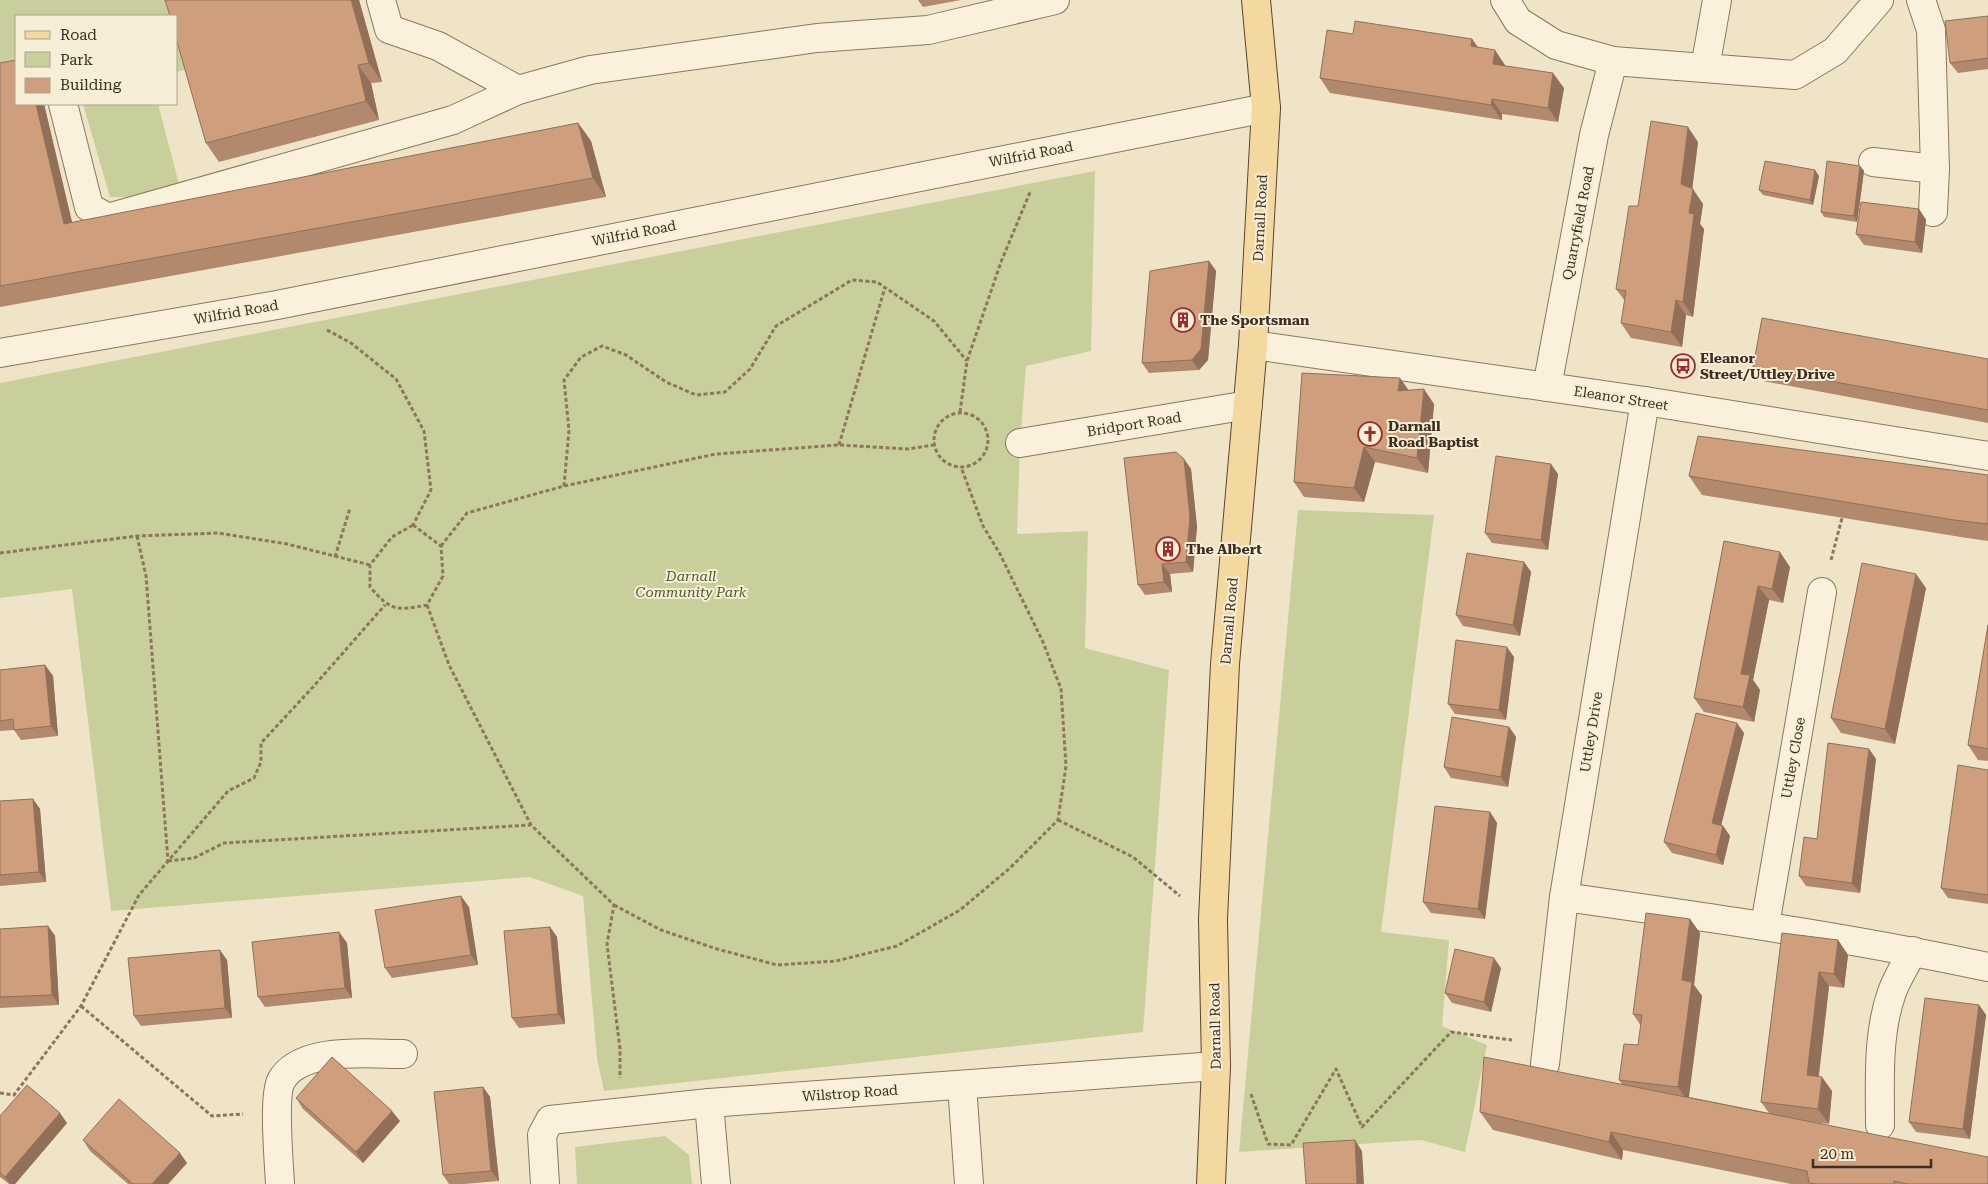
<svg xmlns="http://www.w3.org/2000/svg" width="1988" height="1184" viewBox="0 0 1988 1184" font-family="'Roboto Serif',serif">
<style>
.green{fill:#c9cf9b}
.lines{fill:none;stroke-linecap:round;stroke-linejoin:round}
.minor-casing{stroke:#8d765c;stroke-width:30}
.major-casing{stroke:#5b4430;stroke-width:30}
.path{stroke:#8d765c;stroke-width:3;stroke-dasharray:4 2.5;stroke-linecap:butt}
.minor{stroke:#faf1dc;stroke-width:28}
.major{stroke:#f3d9a0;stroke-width:28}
.wall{fill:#b2896c}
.shaded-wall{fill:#916f58}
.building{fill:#cf9f7d;stroke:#916f58}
.labels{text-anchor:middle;stroke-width:4;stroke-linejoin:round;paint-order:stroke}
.street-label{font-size:14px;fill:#3d2e20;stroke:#f7eed8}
.poi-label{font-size:14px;font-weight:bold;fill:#3d2e20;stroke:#f7eed8;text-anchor:start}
.park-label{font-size:14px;font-style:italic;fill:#4d5a26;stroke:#f7eed8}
</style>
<rect width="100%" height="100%" fill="#f0e4c8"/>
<g class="green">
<path d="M0,0h173l19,68 -16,4v-56h-160v65l-16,4z"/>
<path d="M83,104h75l21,80 -34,13h-35z"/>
<path d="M1095,171l-4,180 -65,15 -6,77 -3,91 71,-3 -3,117 84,22 -26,362 -539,59 -7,-33 -14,-162 -53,-19 -419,34 -39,-322 -72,9v-215z"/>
<path d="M1298,510l136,5 -53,417 68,8 -7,86 45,19 -22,107 -44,-12 -182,12z"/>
<path d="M665,1136l24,19 3,29h-115l-2,-37z"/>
</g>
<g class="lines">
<g class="minor-casing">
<g id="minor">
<path d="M381,0l8,29 49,17 80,44"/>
<path d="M1505,0l13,21 38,24 57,16"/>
<path d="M1705,68l12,-68"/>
<path d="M63,104l26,103 19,11 345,-98 65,-30 72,-20 227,-32 111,-8 127,-30"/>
<path d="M1873,162l62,7 -4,-139 -10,-30"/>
<path d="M1933,212l2,-43"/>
<path d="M1253,345l392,56 343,55"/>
<path d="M0,353l277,-48 989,-197"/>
<path d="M1547,387l47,-252 19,-74 182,14 40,-24 44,-51"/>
<path d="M1020,443l228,-38"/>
<path d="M1564,897c142,20 284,40 424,70"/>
<path d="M1765,925l57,-333"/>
<path d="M1545,1064l19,-167 81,-496"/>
<path d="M962,1085l7,99"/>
<path d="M709,1103l7,81"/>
<path d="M1880,1125c0,-44 -3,-91 12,-133 5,-14 14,-28 21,-41"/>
<path d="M280,1184c-1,-21 -7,-87 1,-103 19,-35 88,-27 122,-27"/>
<path d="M545,1184l-3,-49 8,-15 159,-17 507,-37"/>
</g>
</g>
<g class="major-casing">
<path id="major" d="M1211,1184l5,-118 -3,-147 12,-255 28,-319 13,-237 -10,-108"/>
</g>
<g class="path">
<path d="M327,330l24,13 45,36 28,52 7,59 -18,35"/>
<path d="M960,412l7,-51 34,-99 30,-72"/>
<circle cx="961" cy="440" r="27"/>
<path d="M839,445l46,-158"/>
<path d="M564,486l5,-56 -5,-50 17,-23 21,-11 24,9 40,27 30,13 29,-3 25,-23 26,-43 76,-46 25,2 57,39 33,40"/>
<path d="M413,525l28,21 2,30 -16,29c-31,6 -36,6 -57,-18v-22l22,-28z"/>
<path d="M137,536l9,40 22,285"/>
<path d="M441,546l26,-33 97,-27 152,-32 122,-9 70,4 25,-4"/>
<path d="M0,553l137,-17 81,-3 69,11 83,21"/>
<path d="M335,557l15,-49"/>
<path d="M1831,560l11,-42"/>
<path d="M427,605l22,60 82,160"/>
<path d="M1058,820l75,37 47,39"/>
<path d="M168,861l26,-3 30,-15 307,-18 83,80 -7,39 13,105v29"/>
<path d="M614,905l47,25 56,19 60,16 59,-4 61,-15 63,-36 50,-42 48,-48 8,-54 -5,-77 -18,-47 -43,-88 -17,-28 -22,-59"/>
<path d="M81,1006l131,110 31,-2"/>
<path d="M0,1093l14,2 67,-89 58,-111 89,-104 26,-13 7,-16v-19l52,-56 72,-82"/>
<path d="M1251,1094l17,50 23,1 45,-76 26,58 89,-95 61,8"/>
</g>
<use href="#minor" class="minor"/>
<use href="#major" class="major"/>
</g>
<g class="wall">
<path d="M359,0l23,82 -11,1 8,37 -160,42 -13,-19z"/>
<path d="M918,0h43l-38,7z"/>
<path d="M1988,16v53l-30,4 -8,-10z"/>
<path d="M1353,34l119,5 6,8 27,18v1l59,22 -6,34 -56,-8v6l-172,-27 -10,-15z"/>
<path d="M0,63l16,41h28l28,119 506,-100 13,18 15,56 -606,110z"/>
<path d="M1698,142l-6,47 11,15 -3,20 4,5 -11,88 -7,-2 -4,32 -51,-9 -10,-15 4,-22 -9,-12z"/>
<path d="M1860,166l4,5 -7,51 -33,-5 -3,-5z"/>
<path d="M1819,176l-6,29 -50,-10 -4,-5z"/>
<path d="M1919,209l7,11 -4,33 -58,-8 -8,-11z"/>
<path d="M1209,261l7,10 -8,89 -9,10 -50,3 -7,-10z"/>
<path d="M1988,359v64l-225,-42 -10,-14z"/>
<path d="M1409,390l25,14 -6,69 -53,-11 -11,40 -60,-5 -10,-15z"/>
<path d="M1184,459l7,10 6,58 -4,45 -23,2 2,18 -27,3 -7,-10z"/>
<path d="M1558,474l-10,76 -56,-7 -7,-10z"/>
<path d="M1988,475v66l-21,-3 -265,-43 -13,-19z"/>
<path d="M1724,541l66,26 -7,36 -14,-3 -16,80 7,10 -6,32 -50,-10 -10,-14z"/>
<path d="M1524,562l7,10 -11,64 -57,-10 -7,-11z"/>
<path d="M1926,588l-31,156 -54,-11 -10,-15z"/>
<path d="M1988,625v136l-10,-1 -10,-15z"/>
<path d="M1514,657l-8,63 -51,-6 -7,-10z"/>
<path d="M45,665l8,11 5,60 -37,4 -7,-10 -14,1v-61z"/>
<path d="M1509,727l7,10 -8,50 -57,-9 -7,-11z"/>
<path d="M1744,733l-23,93h2l7,10 -7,29 -51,-12 -8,-11z"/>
<path d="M1869,749l7,10 -16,134 -54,-7 -7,-10 18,-37z"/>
<path d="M1988,770v134l-40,-6 -7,-10z"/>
<path d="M33,799l7,10 6,73 -46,4v-85z"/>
<path d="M1490,812l7,11 -12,96 -54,-6 -8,-11z"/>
<path d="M469,907l9,58 -86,13 -7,-10z"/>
<path d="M1690,919l10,14 -6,52 8,11 -13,101 80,16 -8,-11 21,-169 56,7 10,15 -4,33 -15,-2 -10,90 13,15 -3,33 -20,-2 179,62h-197l-168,-34 -1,10 -129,-30 -13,-18 142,-28 -3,-4 19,-35 3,-19 -8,-12z"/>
<path d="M48,926l7,10 4,69 -59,3v-79z"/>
<path d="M550,927l7,10 8,87 -46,4 -7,-10z"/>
<path d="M339,932l8,11 5,55 -87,9 -7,-10z"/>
<path d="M227,960l5,58 -91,8 -7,-10z"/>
<path d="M1501,968l-10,44 -39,-9 -7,-10z"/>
<path d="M1979,1005l7,10 -16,124 -54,-7 -7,-10z"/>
<path d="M483,1087l7,10 9,84 -35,3h-15l-6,-9z"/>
<path d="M296,1098l104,23 -37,42 -60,-54z"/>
<path d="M0,1116l67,7 -52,61h-6l-9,-7z"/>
<path d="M83,1140l104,23 -19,21h-40l-38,-33z"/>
</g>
<g class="shaded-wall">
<path d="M351,0h8l23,82 -13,-19z"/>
<path d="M1472,39l10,15 -11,-8z"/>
<path d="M1495,50l10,15 -2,13 -10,-14z"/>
<path d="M358,65l13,18 8,37 -13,-19z"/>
<path d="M1553,73l11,15 -6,34 -10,-14z"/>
<path d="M1492,99l10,15v6l-11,-15z"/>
<path d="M36,104h8l33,139 -13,-19z"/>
<path d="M578,123l13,18 15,56 -13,-19z"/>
<path d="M1688,127l10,15 -7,57 -10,-15z"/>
<path d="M1860,166l4,5 -7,51 -3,-6z"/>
<path d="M1815,170l4,6 -6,29 -3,-5z"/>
<path d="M1693,189l10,15 -3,20 4,5 -11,88 -10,-15 6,-89z"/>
<path d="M1919,209l7,11 -4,33 -7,-11z"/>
<path d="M1209,261l7,10 -8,89 -9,10 -7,-10z"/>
<path d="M1676,300l10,15 -4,32 -11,-15z"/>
<path d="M1400,378l10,14 -12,-1z"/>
<path d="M1424,389l10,15 -6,69 -11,-15z"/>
<path d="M1364,447l11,15 -11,40 -10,-14z"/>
<path d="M1184,459l7,10 6,58 -4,45 -7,-10z"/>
<path d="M1551,464l7,10 -10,76 -7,-10z"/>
<path d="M1780,552l10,15 -7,36 -11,-14z"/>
<path d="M1524,562l7,10 -11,64 -7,-11z"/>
<path d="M1162,564l8,10 2,18 -8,-10z"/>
<path d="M1916,574l10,14 -31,156 -10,-15z"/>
<path d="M1758,586l11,14 -16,80 7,10 -6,32 -11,-15 -2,-33z"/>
<path d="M1507,647l7,10 -8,63 -7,-10z"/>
<path d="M45,665l8,11 5,60 -7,-10z"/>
<path d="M1737,723l7,10 -25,101 -7,-11z"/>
<path d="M1509,727l7,10 -8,50 -7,-10z"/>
<path d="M1869,749l7,10 -16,134 -8,-10z"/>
<path d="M33,799l7,10 6,73 -7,-10z"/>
<path d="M1490,812l7,11 -12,96 -7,-10z"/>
<path d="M1723,826l7,10 -7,29 -7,-10z"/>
<path d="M461,896l8,11 9,58 -7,-10z"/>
<path d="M1690,919l10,14 -6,52 8,11 -14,106 -10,-15 4,-107z"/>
<path d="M48,926l7,10 4,69 -7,-10z"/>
<path d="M550,927l7,10 8,87 -7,-10z"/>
<path d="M339,932l8,11 5,55 -7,-10z"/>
<path d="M1838,940l10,15 -4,33 -10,-14z"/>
<path d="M220,950l7,10 5,58 -7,-10z"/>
<path d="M1494,958l7,10 -10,44 -7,-10z"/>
<path d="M1819,972l10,14 -12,103 -10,-14z"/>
<path d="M1979,1005l7,10 -16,124 -7,-10z"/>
<path d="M1822,1077l10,14 -3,33 -11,-15z"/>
<path d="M483,1087l7,10 9,84 -8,-10z"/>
<path d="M392,1111l8,10 -37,42 -7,-11z"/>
<path d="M60,1113l7,10 -52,61h-5l-5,-7z"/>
<path d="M1611,1132l12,18 -1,10 -13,-18z"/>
<path d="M1355,1140l7,11 2,33h-7z"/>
<path d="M180,1153l7,10 -19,21h-16z"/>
</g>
<g class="building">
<path d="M165,0h186l18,63 -11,2 8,36 -160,42 -30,-105v-22h-6z"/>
<path d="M1988,16v42l-38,5 -5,-42z"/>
<path d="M1355,21l117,18 -1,7 24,4 -2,14 60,9 -5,35 -56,-9 -1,6 -171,-27 7,-48 26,4z"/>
<path d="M16,60v44h20l28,120 514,-101 15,55 -593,108v-223z"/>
<path d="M1651,121l37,6 -7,57 12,5 -4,24 5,1 -11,88 -7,-2 -5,32 -50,-9 5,-32 -10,-2 13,-83h9z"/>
<path d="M1765,161l50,9 -5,30 -51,-10z"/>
<path d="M1827,161l33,5 -6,50 -33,-4z"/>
<path d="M1861,202l58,7 -4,33 -59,-8z"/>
<path d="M1209,261l-8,88 -9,11 -50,3 8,-92z"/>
<path d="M1762,318l226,41v51l-235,-43z"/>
<path d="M1302,373l98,5 -2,13 26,-2 -7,69 -53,-11 -10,41 -60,-6z"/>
<path d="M1698,436l290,39v49l-34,-4 -265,-44z"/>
<path d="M1176,452l8,7 6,58 -4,45 -24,2 2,18 -26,3 -14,-127z"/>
<path d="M1496,456l55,8 -10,76 -56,-7z"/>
<path d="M1724,541l56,11 -8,37 -14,-3 -17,88 9,1 -7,32 -49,-9z"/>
<path d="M1467,553l57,9 -11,63 -57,-10z"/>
<path d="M1862,563l54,11 -31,155 -54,-11z"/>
<path d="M1988,625v124l-20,-4z"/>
<path d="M1456,640l51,7 -8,63 -51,-6z"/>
<path d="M45,665l6,61 -37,4 -1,-11 -13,2v-51z"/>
<path d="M1696,713l41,10 -25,100 11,3 -7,29 -52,-13z"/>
<path d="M1452,717l57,10 -8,50 -57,-10z"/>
<path d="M1828,743l41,6 -17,134 -53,-7 5,-39 13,2z"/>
<path d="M1958,765l30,5v125l-47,-7z"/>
<path d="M33,799l6,73 -39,3v-74z"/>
<path d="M1435,806l55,6 -12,97 -55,-7z"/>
<path d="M461,896l10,59 -86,13 -10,-58z"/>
<path d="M1646,913l44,6 -8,61 10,2 -14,105 -59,-7 5,-36 14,1 4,-30 -9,-1z"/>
<path d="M48,926l4,69 -52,2v-68z"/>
<path d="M550,927l8,87 -46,4 -8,-87z"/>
<path d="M339,932l6,56 -87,9 -6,-55z"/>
<path d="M1782,933l56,7 -4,34 -15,-2 -12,103 15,2 -4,32 -57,-7z"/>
<path d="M1455,949l39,9 -10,44 -39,-9z"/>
<path d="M220,950l5,58 -91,8 -6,-58z"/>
<path d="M1925,998l54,7 -16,124 -54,-7z"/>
<path d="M332,1057l60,54 -36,41 -60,-54z"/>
<path d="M1484,1057l504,100v27h-80l-14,-3v3h-78l-7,-1 -2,-12 -196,-39 -2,10 -129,-30z"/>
<path d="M27,1085l33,28 -55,64 -5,-4v-57z"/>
<path d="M483,1087l8,84 -48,4 -9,-83z"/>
<path d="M119,1099l61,54 -28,31h-19l-50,-44z"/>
<path d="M1355,1140l2,44h-51l-3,-41z"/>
</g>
<defs>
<g id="building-ring" transform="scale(1.25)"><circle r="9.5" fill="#f7eed8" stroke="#9e2a2b" stroke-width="1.5"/><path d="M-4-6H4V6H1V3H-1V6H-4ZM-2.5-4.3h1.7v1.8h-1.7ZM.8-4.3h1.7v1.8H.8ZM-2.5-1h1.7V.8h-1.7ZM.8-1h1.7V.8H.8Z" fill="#9e2a2b"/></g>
<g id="bus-ring" transform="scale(1.25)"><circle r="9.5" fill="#f7eed8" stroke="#9e2a2b" stroke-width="1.5"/><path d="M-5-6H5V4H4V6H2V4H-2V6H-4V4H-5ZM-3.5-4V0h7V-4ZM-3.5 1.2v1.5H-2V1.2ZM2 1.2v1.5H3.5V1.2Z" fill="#9e2a2b"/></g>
<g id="church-ring" transform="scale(1.25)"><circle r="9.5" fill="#f7eed8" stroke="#9e2a2b" stroke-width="1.5"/><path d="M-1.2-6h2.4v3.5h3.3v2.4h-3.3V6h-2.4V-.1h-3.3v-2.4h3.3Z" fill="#9e2a2b"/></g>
</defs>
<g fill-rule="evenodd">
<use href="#building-ring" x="1183" y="320"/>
<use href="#bus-ring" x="1683" y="366"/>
<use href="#church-ring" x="1370" y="434"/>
<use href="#building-ring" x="1168" y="549"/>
</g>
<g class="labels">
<g class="street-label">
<text transform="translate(1031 154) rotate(-11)" y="5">Wilfrid Road</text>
<text transform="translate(1260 218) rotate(-87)" y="5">Darnall Road</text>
<text transform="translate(1578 223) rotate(-79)" y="5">Quarryfield Road</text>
<text transform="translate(634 233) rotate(-11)" y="5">Wilfrid Road</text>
<text transform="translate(236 312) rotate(-10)" y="5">Wilfrid Road</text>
<text transform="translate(1621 398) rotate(9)" y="5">Eleanor Street</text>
<text transform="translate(1134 424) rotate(-9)" y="5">Bridport Road</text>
<text transform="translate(1229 621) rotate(-85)" y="5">Darnall Road</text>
<text transform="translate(1591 732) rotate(-81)" y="5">Uttley Drive</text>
<text transform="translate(1793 758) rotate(-80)" y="5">Uttley Close</text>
<text transform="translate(1215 1026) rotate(-91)" y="5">Darnall Road</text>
<text transform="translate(850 1093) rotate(-4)" y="5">Wilstrop Road</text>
</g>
<g class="poi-label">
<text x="1200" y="325">The Sportsman</text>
<text x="1700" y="363">Eleanor<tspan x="1700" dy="16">Street/Uttley Drive</tspan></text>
<text x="1388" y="431">Darnall<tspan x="1388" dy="16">Road Baptist</tspan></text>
<text x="1186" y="554">The Albert</text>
</g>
<g class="park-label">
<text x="691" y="581">Darnall<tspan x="691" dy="16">Community Park</tspan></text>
</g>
</g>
<rect x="15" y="15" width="162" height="90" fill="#f7eed8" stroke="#ada18e"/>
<rect x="25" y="31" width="25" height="8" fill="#f3d9a0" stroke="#ada18e"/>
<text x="60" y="40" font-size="15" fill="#3d2e20">Road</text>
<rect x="25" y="52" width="25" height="15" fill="#c9cf9b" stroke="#ada18e"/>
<text x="60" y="65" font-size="15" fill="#3d2e20">Park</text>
<rect x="25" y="78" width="25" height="15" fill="#cf9f7d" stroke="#ada18e"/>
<text x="60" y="90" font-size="15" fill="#3d2e20">Building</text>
<path d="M1813 1159v8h118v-8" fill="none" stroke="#3d2e20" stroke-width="2.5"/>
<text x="1820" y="1159" font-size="15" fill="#3d2e20" stroke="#f7eed8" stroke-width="4" paint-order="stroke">20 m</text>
</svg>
